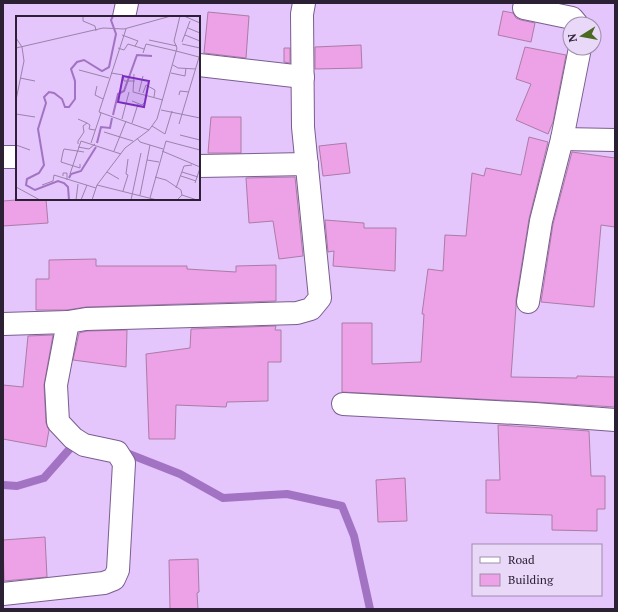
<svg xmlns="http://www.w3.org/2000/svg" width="618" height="612" viewBox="0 0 618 612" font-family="'PT Serif',serif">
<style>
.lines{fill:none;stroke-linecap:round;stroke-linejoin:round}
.stream{stroke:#a273c3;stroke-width:8}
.building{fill:#eda1e6;stroke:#ab7ca6}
.minor-casing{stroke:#7a5e8f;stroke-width:24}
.minor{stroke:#fff;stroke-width:22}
.inset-river{fill:none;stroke:#a273c3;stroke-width:2}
.inset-road{fill:none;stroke:#9a83ac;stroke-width:1}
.view{fill:#7b2cbf;fill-opacity:0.15;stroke:#7b2cbf;stroke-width:2}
.inset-edge{fill:none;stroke:#2c2035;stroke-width:2}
</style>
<rect width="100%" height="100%" fill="#e4c5fc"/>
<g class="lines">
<g class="stream">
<path d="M124,452l56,22 43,24 64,-4 55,12 12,30 16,73"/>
<path d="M3,485l14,1 27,-8 30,-34 4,-1"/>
</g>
</g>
<g class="building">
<path d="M503,11l10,2 3,5 5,2 14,3 -4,19 -33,-7z"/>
<path d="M208,12l41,4 -3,42 -42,-5z"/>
<path d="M361,45l1,23 -47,1v-22z"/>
<path d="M525,47l41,8 -13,67 -5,12 -32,-14 15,-36 -15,-5z"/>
<path d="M284,48h6v15l-6,-1z"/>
<path d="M211,117h30v36h-33z"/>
<path d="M529,137l19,5 -19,77 -13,81v6l-5,71 66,1v-2l38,1v30l-79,-5 -194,-10v-69h30v41l49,-2 3,-48h-2l6,-45 15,2 2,-36 21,1 6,-63 12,3 2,-8 35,7z"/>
<path d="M346,143l4,30 -27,3 -4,-30z"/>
<path d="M572,152l43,6v69l-14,-2 -7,82 -53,-5 12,-78z"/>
<path d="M295,177l8,79 -24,3 -6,-38 -24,2 -3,-45z"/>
<path d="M30,199h16l2,24 -45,3v-25z"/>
<path d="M325,220l39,3v5h32l-1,43 -62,-5 1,-15 -6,1z"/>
<path d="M96,259v7h91v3l49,3v-6l40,-1v36l-190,6 -19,3h-31v-31h13v-19z"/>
<path d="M276,326l-1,4h6v32h-13v39l-41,1 -1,5 -50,-2 -1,34h-26l-3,-85 44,-6 1,-19z"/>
<path d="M127,330l-1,37 -53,-7 6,-27 8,-2z"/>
<path d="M53,335l-9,50 2,38 3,7 -3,17 -43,-8v-54l20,2 5,-51z"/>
<path d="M498,425l91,6 2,45h14v33h-8v22l-45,-1v-15l-66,-2v-33h14z"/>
<path d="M405,478l2,43 -29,1 -2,-42z"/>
<path d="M45,537l2,40 -43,4 -1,-41z"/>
<path d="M198,559l1,33 -2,1 1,16h-28l-1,-49z"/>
</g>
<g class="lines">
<g class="minor-casing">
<g id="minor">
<path d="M524,8l48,10 5,6"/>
<path d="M124,17l3,-14"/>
<path d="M199,65l104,12"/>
<path d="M562,139l53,1"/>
<path d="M3,157h14"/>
<path d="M199,166l108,-2"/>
<path d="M528,302l13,-81 21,-82 18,-91"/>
<path d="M3,324l65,-2 18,-3 211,-6 14,-4 9,-11 -17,-171 -1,-113 2,-11"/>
<path d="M343,404l192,10 80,6"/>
<path d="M3,594l101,-11 10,-4 4,-9 6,-107 -7,-11 -33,-7 -11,-7 -15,-16 -2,-37 12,-63"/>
</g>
</g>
<use href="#minor" class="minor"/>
</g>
<g transform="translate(16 16)">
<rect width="184" height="184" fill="#e4c5fc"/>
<path class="inset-river" d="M97,99l5,-21 6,-3 13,-36 15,1M81,127l4,-16 9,1 2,-10M53,162l2,-4 10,-3 15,-24M53,184l-1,-13 -4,-4 -6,-2 -23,9 -9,-5 1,-6 12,-6 5,-8 -6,-36 8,-26 -2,-6 5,-5 5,1 8,6 3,8h4l6,-8v-18l-4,-12 6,-7 7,-2 18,11 7,-4 7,-33 -5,-14 2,-4"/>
<path class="inset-road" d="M67,0v5l12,5 1,5M168,0l16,7M172,12l12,5M110,13l-27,83 50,18M106,19l16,6 -3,5M169,19l15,6M0,22l6,9 2,14 -8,39M133,24l28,6M166,26l8,-21M166,28l18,4M0,32l87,-20 21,1 47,-13M102,32l6,2 4,-6 16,5M160,35l23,6M127,37l3,-9 30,7M157,49l5,3 18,1M63,54l30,8M95,57l12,2 1,6h11M155,57l14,3 1,-8M118,58l-1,18 30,8M4,62l15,3M81,70l-2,9 8,4M123,76l4,-16M127,77l3,-8 9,5 -1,7M163,79l1,-4 9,1M116,85l10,4 2,-2M145,94l39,8M0,98l19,3M62,103l9,4 -4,3 1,6 -6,9v3M106,103l7,-27M71,107l3,2 -1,4 6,1M116,107l6,-19M163,108l21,-70M136,110l13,8 7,-23M88,116l29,9M164,119l20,5M121,122l3,4 23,7M75,127l10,-30M0,129l14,5M62,131l11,2 6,-5M98,135l12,-30M146,135l38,16M131,144l3,-15M64,148v4l-19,-6 2,-10 1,-3 20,3M91,156l12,7M166,156l16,5M54,158l11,-33 40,13M47,160v-3h4v7M165,160l15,5M139,161l11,3 15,10 1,5M179,167l5,-15M26,169l11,-4 1,-6 42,13M81,169l60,15M0,171l24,13M160,172l8,-22 8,-1M107,175l5,-16 -2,-1 2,-15M124,179l7,-35 12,2M134,182l16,-57 34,9M60,184l2,-16M65,184l6,-15M76,184l5,-15 28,-37 24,-18 8,-11 20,-71 -3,-7 6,-25M115,184l10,-47M161,184l5,-5 15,5"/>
<path class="view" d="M107,60l26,5 -5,26 -26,-5z"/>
<rect width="184" height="184" class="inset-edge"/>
</g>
<rect width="618" height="612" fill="none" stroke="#2c2035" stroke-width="8"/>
<rect x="472" y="544" width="130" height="52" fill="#ead8f9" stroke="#9e8eab"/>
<rect x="480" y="557" width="20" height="6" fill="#ffffff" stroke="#9e8eab"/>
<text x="508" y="564" font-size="12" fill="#2c2035">Road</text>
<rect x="480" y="574" width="20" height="12" fill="#eda1e6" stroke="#9e8eab"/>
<text x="508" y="584" font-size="12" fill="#2c2035">Building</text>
<g transform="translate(582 36) rotate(259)"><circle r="19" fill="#ead8f9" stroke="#9e8eab"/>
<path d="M0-3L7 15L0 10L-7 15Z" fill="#496a20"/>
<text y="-6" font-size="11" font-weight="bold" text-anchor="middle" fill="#2c2035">N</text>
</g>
</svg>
